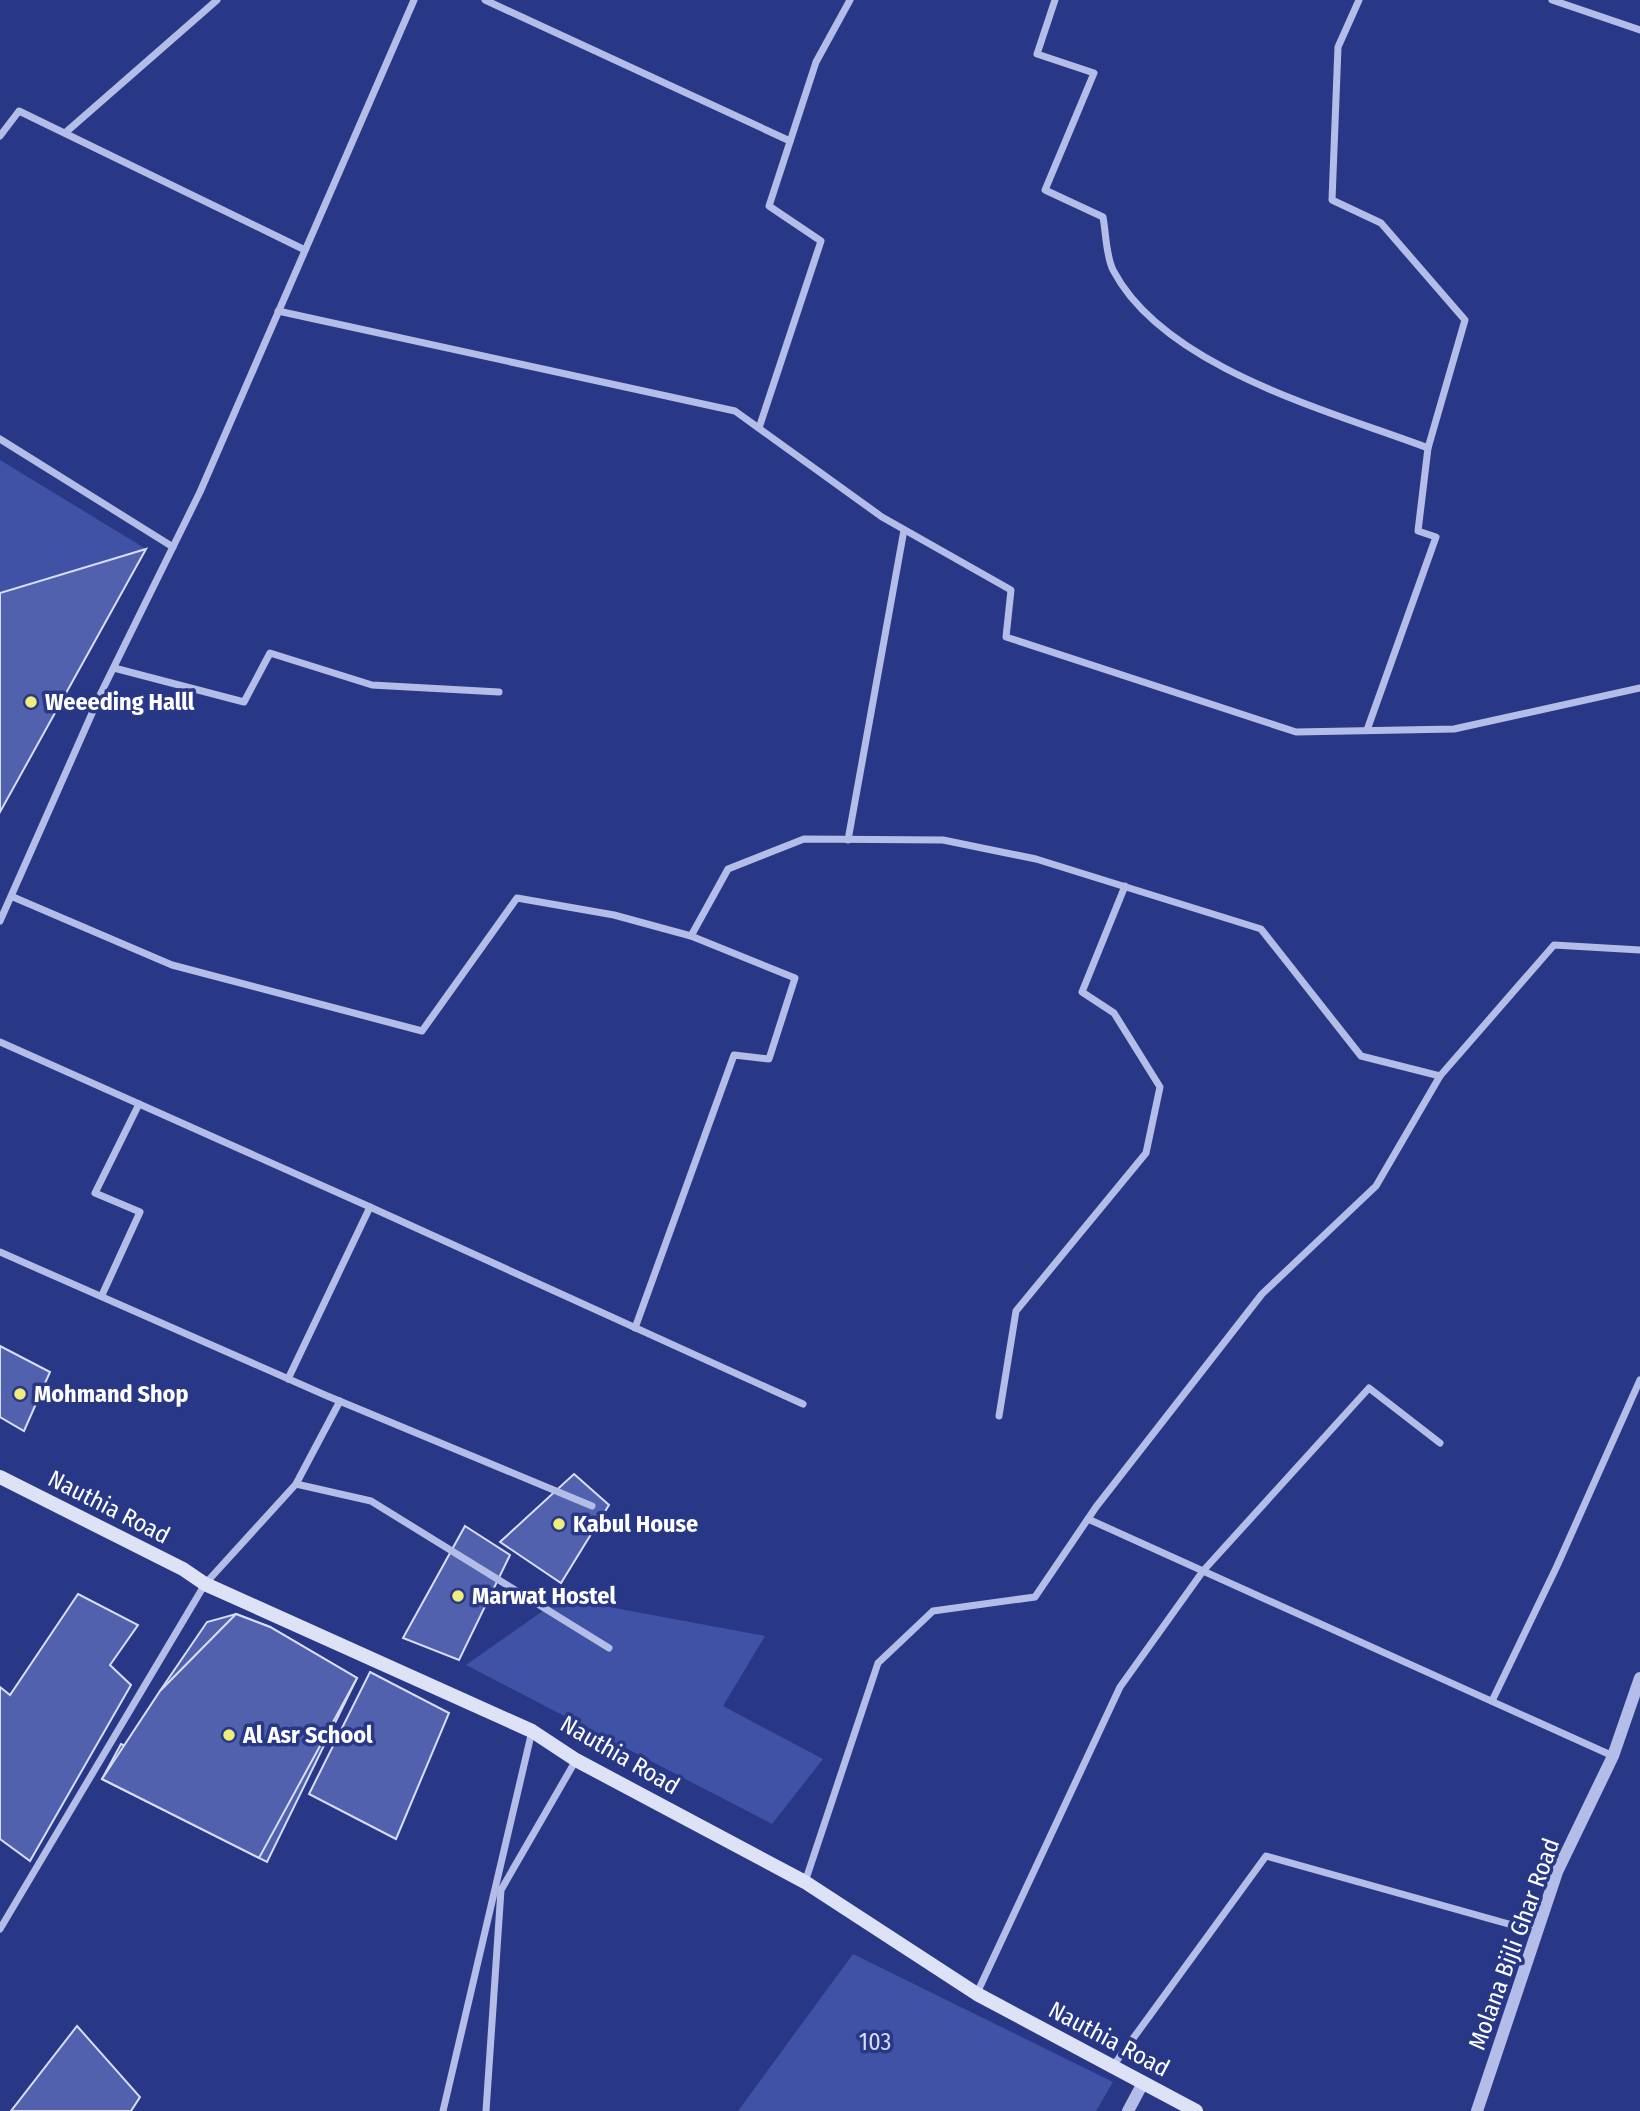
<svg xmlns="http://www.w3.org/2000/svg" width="1640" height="2111" viewBox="0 0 1640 2111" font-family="'Fira Sans Condensed',sans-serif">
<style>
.green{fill:#4052a5}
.building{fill:#5161ae;stroke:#d8ddf6;stroke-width:2}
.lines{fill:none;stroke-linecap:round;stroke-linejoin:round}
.minor{stroke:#b4bde8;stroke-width:7}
.tertiary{stroke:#b4bde8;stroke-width:12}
.secondary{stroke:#dee2f7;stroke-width:14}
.poi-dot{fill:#f0ee7a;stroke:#283887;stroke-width:2.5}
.labels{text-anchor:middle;stroke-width:7;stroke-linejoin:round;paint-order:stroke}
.poi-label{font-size:24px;font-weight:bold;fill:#fff;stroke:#283887;text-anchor:start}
.street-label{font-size:24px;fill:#fff;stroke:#283887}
.park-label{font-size:24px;fill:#d8ddf6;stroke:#283887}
</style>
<rect width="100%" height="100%" fill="#283887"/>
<g class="green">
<path d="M0,460l146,89 -146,263z"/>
<path d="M561,1598l204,38 -42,70 100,53 -51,65 -306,-159z"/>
<path d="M853,1954l260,128 -17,29h-358z"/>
</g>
<g class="building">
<path d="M146,549l-146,263v-219z"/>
<path d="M0,1346l50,26 -26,59 -24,-14z"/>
<path d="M574,1474l35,31 -48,78 -61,-41z"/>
<path d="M465,1526l45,29 -51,105 -56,-22z"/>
<path d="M78,1594l60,31 -28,40 21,20 -101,176 -30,-22v-152l10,8z"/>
<path d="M236,1614l34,13 87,51 -90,184 -165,-83 19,-35 18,8 21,-61 47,-69z"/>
<path d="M236,1614l34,13 87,51 -98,180 -157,-79 58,-88z"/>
<path d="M370,1672l79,41 -53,126 -87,-45z"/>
<path d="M77,2026l63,71 -9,14h-120z"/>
</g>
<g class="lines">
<g class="minor">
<path d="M485,0l305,141"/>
<path d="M1055,0l-18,54 57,19 -49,117 58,27c3,16 3,39 10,53 51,98 217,141 315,178l-10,83 18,6 -69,193"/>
<path d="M1359,0l-21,47 -6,153 49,23 84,97 -37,128"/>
<path d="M1552,0l88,30"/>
<path d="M65,133l152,-133"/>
<path d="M0,136l19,-25 286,139"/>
<path d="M278,311l457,100 147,106 129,73 -5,47 290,95 158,-3 186,-41"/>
<path d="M759,428l62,-187 -52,-35 47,-144 34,-62"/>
<path d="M0,439l173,108"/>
<path d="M114,668l130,34 26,-49 102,32 127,7"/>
<path d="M848,840l56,-310"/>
<path d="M13,897l159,68 250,66 95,-133 97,17 77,21 37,-67 76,-30 139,1 93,19 225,70 100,127 79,20 114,-131 86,5"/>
<path d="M0,921l101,-228 99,-201 214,-492"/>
<path d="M0,1042l370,165 433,197"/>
<path d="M0,1252l325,143 267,111"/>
<path d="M102,1295l38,-83 -45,-19 44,-89"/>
<path d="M635,1328l99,-273 35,4 26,-81 -104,-42"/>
<path d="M288,1379l82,-172"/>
<path d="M999,1416l17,-105 130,-158 14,-66 -46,-74 -32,-21 43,-106"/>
<path d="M296,1484l75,17 238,147"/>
<path d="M1088,1519l525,237"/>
<path d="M1492,1701l65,-135 83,-186"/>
<path d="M805,1882l73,-219 55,-52 102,-14 61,-90 166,-213 114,-108 64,-110"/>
<path d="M0,1929l205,-345 91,-100 44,-83"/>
<path d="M977,1993l143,-306 83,-116 166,-183 71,55"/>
<path d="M1113,2066l153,-210 271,76"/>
<path d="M443,2111l89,-380"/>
<path d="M486,2111l15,-221 75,-130"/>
</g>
<g class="tertiary">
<path d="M1128,2111l15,-28"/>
<path d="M1477,2111l80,-239 56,-116 27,-78"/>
</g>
<path class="secondary" d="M0,1477l183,92 22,15 327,147 44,29 229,122 172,112 219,117"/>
</g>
<g class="poi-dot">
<circle cx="31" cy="702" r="7"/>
<circle cx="20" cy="1394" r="7"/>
<circle cx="559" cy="1524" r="7"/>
<circle cx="458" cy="1596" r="7"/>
<circle cx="229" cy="1735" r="7"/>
</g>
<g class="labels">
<g class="poi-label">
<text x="45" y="710">Weeeding Halll</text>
<text x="34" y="1402">Mohmand Shop</text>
<text x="573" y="1532">Kabul House</text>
<text x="472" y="1604">Marwat Hostel</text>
<text x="243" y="1743">Al Asr School</text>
</g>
<g class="street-label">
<text transform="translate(109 1507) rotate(27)" y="8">Nauthia Road</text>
<text transform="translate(620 1755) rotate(30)" y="8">Nauthia Road</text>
<text transform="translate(1514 1944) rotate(-70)" y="8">Molana Bijli Ghar Road</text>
<text transform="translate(1109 2039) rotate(28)" y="8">Nauthia Road</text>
</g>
<g class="park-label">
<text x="875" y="2050">103</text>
</g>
</g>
</svg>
